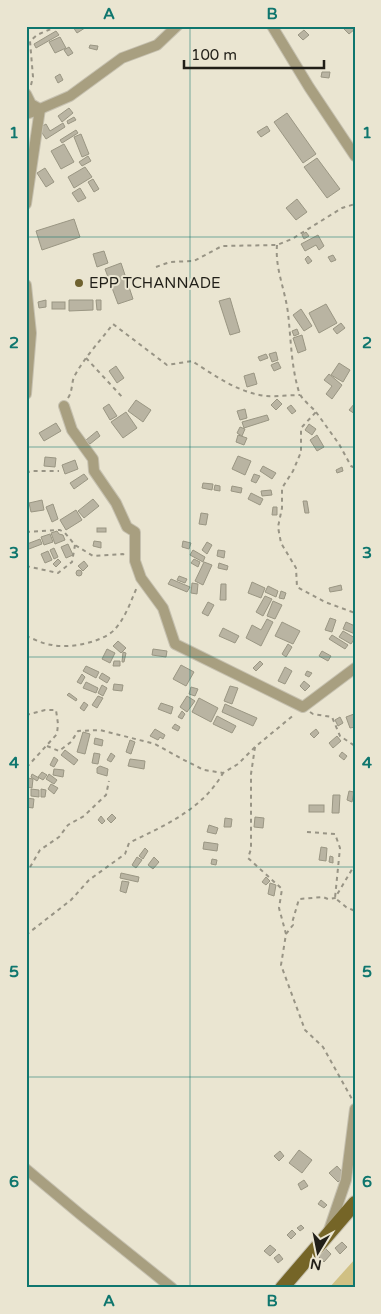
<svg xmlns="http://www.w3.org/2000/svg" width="381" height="1314" viewBox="0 0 381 1314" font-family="'Varela Round',sans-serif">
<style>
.green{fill:#d0c083}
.building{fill:#b9b4a2;stroke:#9a9683}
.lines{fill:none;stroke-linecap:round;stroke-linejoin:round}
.minor-casing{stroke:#c6c1b0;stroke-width:12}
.primary-casing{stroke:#c6c1b0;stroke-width:16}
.path{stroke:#989485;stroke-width:2;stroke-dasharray:4 4;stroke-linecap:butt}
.minor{stroke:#a89f80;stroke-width:10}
.primary{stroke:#756527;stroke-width:14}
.grid{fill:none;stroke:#0f766e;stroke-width:1;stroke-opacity:0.55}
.poi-dot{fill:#6f622f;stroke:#eae5d1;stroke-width:2}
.labels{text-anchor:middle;stroke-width:4;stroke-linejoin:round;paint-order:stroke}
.poi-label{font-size:15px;fill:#211f18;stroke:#eae5d1;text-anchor:start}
.neatline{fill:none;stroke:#0f766e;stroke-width:2}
.grid-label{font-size:16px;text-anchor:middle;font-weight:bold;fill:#0f766e}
</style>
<rect width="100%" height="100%" fill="#eae5d1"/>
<path class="green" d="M355,1259v29h-26z"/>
<g class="building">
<path d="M88,26l-11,7 -4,-6 1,-1z"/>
<path d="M341,26h14v3l-6,5z"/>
<path d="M304,30l5,5 -6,5 -5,-5z"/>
<path d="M56,31l3,4 -23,13 -2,-4z"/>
<path d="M60,37l6,11 -11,5 -6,-11z"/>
<path d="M90,45l8,1 -1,4 -8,-2z"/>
<path d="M69,47l4,6 -5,3 -4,-6z"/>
<path d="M322,72h8l-1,6 -8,-1z"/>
<path d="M60,74l3,6 -5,3 -3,-6z"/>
<path d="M69,108l4,5 -11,9 -4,-6z"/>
<path d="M287,113l29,41 -13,9 -29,-41z"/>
<path d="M74,117l2,3 -8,4 -1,-3z"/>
<path d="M63,123l2,4 -19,12 -7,-11 7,-4 4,7z"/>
<path d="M267,126l3,5 -9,6 -4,-5z"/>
<path d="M76,130l2,3 -16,10 -2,-3z"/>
<path d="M81,134l8,20 -7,3 -8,-20z"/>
<path d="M64,144l10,18 -13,7 -10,-18z"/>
<path d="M88,156l3,5 -9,5 -3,-4z"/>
<path d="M317,158l23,31 -13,9 -23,-31z"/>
<path d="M85,167l7,10 -18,11 -6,-11z"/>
<path d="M45,168l9,14 -8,5 -9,-14z"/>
<path d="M93,179l6,10 -5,3 -6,-10z"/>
<path d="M80,188l6,10 -8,4 -6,-9z"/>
<path d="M297,199l10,13 -11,8 -10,-12z"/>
<path d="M74,219l6,18 -38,13 -6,-19z"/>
<path d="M306,232l3,4 -5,3 -2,-4z"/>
<path d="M318,235l6,11 -5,4 -3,-5 -11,6 -4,-7z"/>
<path d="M104,251l4,12 -11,4 -4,-13z"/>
<path d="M333,255l3,5 -5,2 -3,-5z"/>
<path d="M308,256l4,5 -4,3 -3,-5z"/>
<path d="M121,263l12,36 -15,5 -13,-35z"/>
<path d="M230,298l10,34 -10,3 -11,-34z"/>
<path d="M46,300v7l-7,1 -1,-6z"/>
<path d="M69,300h24v10l-24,1z"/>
<path d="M96,300h5v10h-4z"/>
<rect x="52" y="302" width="13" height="7"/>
<path d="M326,304l11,19 -18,10 -10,-20z"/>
<path d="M301,309l11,17 -8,5 -11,-16z"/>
<path d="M341,323l4,5 -8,6 -4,-5z"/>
<path d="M297,329l2,5 -5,2 -2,-5z"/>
<path d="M302,335l4,15 -8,3 -5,-15z"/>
<path d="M276,352l2,8 -6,2 -3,-8z"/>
<path d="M266,354l2,4 -8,3 -2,-4z"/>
<path d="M278,362l3,6 -7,3 -3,-6z"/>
<path d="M339,363l11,7 -7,12 -12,-7z"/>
<path d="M116,366l8,12 -7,5 -8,-12z"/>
<path d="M254,373l3,11 -10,3 -3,-11z"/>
<path d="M329,374l13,11 -10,14 -6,-5 6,-8 -8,-6z"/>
<path d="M277,399l5,5 -6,6 -5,-5z"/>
<path d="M136,400l15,10 -8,12 -15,-11z"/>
<path d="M355,403v11l-6,-4z"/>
<path d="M109,404l8,12 -7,4 -7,-12z"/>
<path d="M291,405l5,6 -4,3 -5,-6z"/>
<path d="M245,409l2,9 -7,2 -3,-9z"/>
<path d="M126,412l11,16 -14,10 -12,-16z"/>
<path d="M267,415l2,5 -25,8 -2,-6z"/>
<path d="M56,423l5,8 -17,10 -5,-8z"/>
<path d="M309,424l7,5 -4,6 -7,-5z"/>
<path d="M240,427l5,2 -3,7 -5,-3z"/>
<path d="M97,431l3,5 -10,8 -4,-4z"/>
<path d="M238,435l9,3 -3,7 -8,-3z"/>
<path d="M317,435l7,12 -7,4 -7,-11z"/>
<path d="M238,456l13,5 -6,14 -13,-6z"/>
<path d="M45,457l11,1 -1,9 -11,-1z"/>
<path d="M75,460l3,9 -13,5 -3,-9z"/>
<path d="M263,466l13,7 -4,6 -12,-8z"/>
<path d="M342,467l1,4 -6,2 -1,-3z"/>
<path d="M84,474l4,5 -14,10 -4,-6z"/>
<path d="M254,474l6,2 -4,7 -5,-2z"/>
<path d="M203,483l10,1 -1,6 -10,-2z"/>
<path d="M215,485l5,1v5l-6,-1z"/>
<path d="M232,486l10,2 -1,5 -10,-2z"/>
<path d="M271,490l1,5 -10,1 -1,-5z"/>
<path d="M251,493l12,6 -3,6 -12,-6z"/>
<path d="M93,499l6,7 -15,12 -6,-7z"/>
<path d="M42,500l2,10 -13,2 -2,-9z"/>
<path d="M303,501h4l2,12h-4z"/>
<path d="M53,504l5,15 -6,3 -6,-15z"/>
<path d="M273,507h4v8h-5z"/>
<path d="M76,510l6,10 -16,10 -6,-10z"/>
<path d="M201,513l7,1 -2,11 -7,-1z"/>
<rect x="97" y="528" width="9" height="4"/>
<path d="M57,531l2,3 4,1 2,5 -10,4 -4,-11z"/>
<path d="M50,534l3,8 -9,3 -3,-8z"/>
<path d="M40,539l2,5 -13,5 -2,-5z"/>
<path d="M94,541l7,1v6l-8,-2z"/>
<path d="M183,541l8,2 -2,6 -7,-2z"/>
<path d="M207,542l5,3 -5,9 -5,-4z"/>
<path d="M68,544l5,11 -7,3 -5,-11z"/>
<path d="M54,548l4,9 -4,2 -4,-9z"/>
<path d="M193,550l12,7 -2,5 -13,-7z"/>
<path d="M218,550l7,1 -1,7 -7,-2z"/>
<path d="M48,551l4,9 -7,3 -4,-9z"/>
<path d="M58,559l3,3 -5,5 -3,-3z"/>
<path d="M194,559l6,3 -2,5 -7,-4z"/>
<path d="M84,561l4,5 -5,5 -5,-5z"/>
<path d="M204,562l8,3 -9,20 -8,-4z"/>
<path d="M219,563l9,3 -1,4 -9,-2z"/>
<circle cx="79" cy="573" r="3"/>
<path d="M179,576l8,3 -2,4 -8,-3z"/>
<path d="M171,579l19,8 -3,5 -19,-8z"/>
<path d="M252,582l13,6 -4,10 -13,-5z"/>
<path d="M192,583l6,1 -1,10 -6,-1z"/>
<path d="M221,584h5v16h-6z"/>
<path d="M341,585l1,5 -12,2 -1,-4z"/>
<path d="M268,586l10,5 -2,6 -11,-5z"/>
<path d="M281,591l5,2 -2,6 -5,-1z"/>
<path d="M265,596l7,3 -9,17 -7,-4z"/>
<path d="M273,601l9,4 -7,14 -8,-3z"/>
<path d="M208,602l6,3 -6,11 -6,-3z"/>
<path d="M330,618l6,2 -4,12 -7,-2z"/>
<path d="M267,619l6,3 -12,24 -15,-8 6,-13 9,5z"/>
<path d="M282,622l18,9 -7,13 -18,-8z"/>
<path d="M346,622l9,4v8l-12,-5z"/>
<path d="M223,628l16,8 -4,7 -16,-7z"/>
<path d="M343,631l12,7 -4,6 -12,-7z"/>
<path d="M332,635l16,10 -3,4 -16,-10z"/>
<path d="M118,641l8,7 -5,5 -8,-7z"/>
<path d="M288,644l4,3 -6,10 -4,-3z"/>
<path d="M107,649l8,4 -5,10 -8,-4z"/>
<path d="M153,649l14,2 -1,6 -14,-2z"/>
<path d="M322,651l9,5 -3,5 -9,-5z"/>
<path d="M123,652l3,1 -2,9h-2z"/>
<path d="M114,661h6v5h-7z"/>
<path d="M260,661l3,3 -7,7 -3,-3z"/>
<path d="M181,665l13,7 -8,14 -13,-7z"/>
<path d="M86,666l13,6 -3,6 -13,-7z"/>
<path d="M285,667l7,4 -7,13 -7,-3z"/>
<path d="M307,671l5,2 -3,4 -4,-2z"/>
<path d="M102,673l8,5 -3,5 -8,-5z"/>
<path d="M82,674l3,3 -4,7 -4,-2z"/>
<path d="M304,681l6,5 -5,5 -5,-5z"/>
<path d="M86,682l12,6 -2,5 -13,-5z"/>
<path d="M114,684l9,1 -1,6 -9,-1z"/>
<path d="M102,685l5,3 -4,8 -5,-3z"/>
<path d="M230,686l8,2 -6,16 -8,-3z"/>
<path d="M191,687l7,2 -3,7 -6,-2z"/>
<path d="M69,693l8,6 -1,2 -9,-6z"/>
<path d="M98,696l5,2 -6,10 -5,-3z"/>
<path d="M187,696l8,5 -8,11 -7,-5z"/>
<path d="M199,698l19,10 -7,14 -19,-10z"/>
<path d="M84,702l4,3 -4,6 -4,-3z"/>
<path d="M161,703l12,4 -2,7 -13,-5z"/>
<path d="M225,704l32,14 -4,8 -31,-14z"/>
<path d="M182,711l3,3 -3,5 -4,-2z"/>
<path d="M354,714l1,13 -5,1 -4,-11z"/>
<path d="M217,716l19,10 -4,7 -19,-9z"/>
<path d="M340,717l3,6 -5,3 -3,-6z"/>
<path d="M175,724l5,3 -2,4 -6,-3z"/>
<path d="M155,729l10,6 -2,4 -3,-2 -2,3 -8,-4z"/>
<path d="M316,729l3,4 -5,5 -4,-4z"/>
<path d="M83,732l7,2 -5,20 -8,-2z"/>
<path d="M337,736l4,5 -8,7 -4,-5z"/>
<path d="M95,738l8,2 -1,6 -8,-2z"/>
<path d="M130,740l5,2 -4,12 -5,-2z"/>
<path d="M65,750l13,10 -4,5 -13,-10z"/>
<path d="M342,752l5,4 -3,4 -5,-4z"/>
<path d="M94,753l6,1 -2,10 -6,-1z"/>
<path d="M111,753l4,3 -4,6 -4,-2z"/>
<path d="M54,757l4,3 -4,7 -4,-2z"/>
<path d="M130,759l15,2 -1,8 -16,-3z"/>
<path d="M100,766l8,3 -1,7 -10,-3v-5z"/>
<path d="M54,769l10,1 -1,7 -10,-2z"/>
<path d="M42,772l5,3 -4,5 -5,-3z"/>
<path d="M32,774l7,4 -2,3 -6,-4z"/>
<path d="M49,774l8,6 -3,4 -8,-5z"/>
<path d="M28,778l5,1 -1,9 -5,-1z"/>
<path d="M51,784l7,4 -4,6 -6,-5z"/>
<path d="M31,789l8,1v7l-8,-1z"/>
<path d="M41,789l5,1 -1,7h-4z"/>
<path d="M349,791l5,1 -2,10 -5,-2z"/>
<path d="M333,795h7l-1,18h-7z"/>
<path d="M26,798l8,1 -1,9 -7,-1z"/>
<rect x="309" y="805" width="15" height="7"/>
<path d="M112,814l4,4 -5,5 -4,-4z"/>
<path d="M101,816l4,5 -3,3 -4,-4z"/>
<path d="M255,817l9,1 -1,10 -9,-1z"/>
<path d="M225,818l7,1 -1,8h-7z"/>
<path d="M209,825l9,3 -2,6 -9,-2z"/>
<path d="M204,842l14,2 -1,7 -14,-2z"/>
<path d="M321,847l6,1 -1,13 -7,-1z"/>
<path d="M145,848l3,3 -5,8 -4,-3z"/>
<path d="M330,856l3,1v6l-4,-1z"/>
<path d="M137,857l5,3 -6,8 -4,-3z"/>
<path d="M154,857l5,5 -6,7 -5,-4z"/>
<path d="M212,859l5,1 -1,5 -5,-1z"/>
<path d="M121,873l18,4 -1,5 -18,-4z"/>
<path d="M266,877l4,4 -4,4 -4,-3z"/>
<path d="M122,881l7,1 -3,11 -6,-2z"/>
<path d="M270,883l6,2 -2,11 -6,-2z"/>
<path d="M299,1150l13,10 -10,13 -13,-10z"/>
<path d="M280,1151l4,5 -5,5 -5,-5z"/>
<path d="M337,1166l8,9 -7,7 -9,-9z"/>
<path d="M304,1180l4,6 -7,4 -3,-6z"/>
<path d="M321,1200l6,5 -3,3 -6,-4z"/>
<path d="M301,1225l3,3 -4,3 -3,-3z"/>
<path d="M292,1230l4,4 -5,5 -4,-4z"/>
<path d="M342,1242l5,5 -7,7 -5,-6z"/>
<path d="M270,1245l6,5 -6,6 -6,-5z"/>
<path d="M324,1247l7,7 -7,8 -7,-7z"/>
<path d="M279,1254l4,5 -5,4 -4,-5z"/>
</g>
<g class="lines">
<g class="minor-casing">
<g id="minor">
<path d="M272,26l37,61 46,69"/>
<path d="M26,94l5,10 9,5 30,-13 52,-38 35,-13 20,-19"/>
<path d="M26,114l14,-5 -14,95"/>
<path d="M26,285l5,48 -5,61"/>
<path d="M64,406l8,24 21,29 1,12 22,32 11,24 8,5v29l6,17 22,30 12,36 128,63 52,-39"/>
<path d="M26,1169l55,46 91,73"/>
<path d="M329,1230l17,-50 9,-71"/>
</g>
</g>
<g class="primary-casing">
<path id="primary" d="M282,1288l73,-85"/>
</g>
<g class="path">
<path d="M31,85l2,-8 -3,-36 7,-6 16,-7 14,-2"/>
<path d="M277,245c-2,24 8,44 11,68 3,26 3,53 11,79 3,8 12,14 17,20l-15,16v24l-8,19 -11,17v20l-4,19 3,16 15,25 1,19 28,15 30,11"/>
<path d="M156,267l14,-5 24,-1 28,-15 55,-1 15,-6 50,-31 13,-4"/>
<path d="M86,358l38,41"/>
<path d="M68,398c5,-7 3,-16 7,-23 10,-18 25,-34 38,-51l54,41 25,-4c22,14 45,31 73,35 11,1 24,-1 35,-1"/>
<path d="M316,412l23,32 12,22 4,2"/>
<path d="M26,473l5,-2h28"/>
<path d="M26,532l34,-2 5,3 10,12 18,11 30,-2 3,2"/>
<path d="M26,566l32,7 14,-11 3,-17"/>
<path d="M26,636c8,3 17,8 26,9 17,4 53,-3 64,-17 10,-12 15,-27 21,-41"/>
<path d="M310,712l3,2 19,3 8,19 15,10"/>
<path d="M26,715l19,-5h11l2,14 -1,10 -31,34"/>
<path d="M47,746l12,5 12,-9 7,-11 22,-1 55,14 27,15 22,11 19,3 15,-9 17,-17 40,-33"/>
<path d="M255,747l-4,27v75l-3,9 34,31 -3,19 7,26 -5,31 24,65 18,17 29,52"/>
<path d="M307,832l28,2 5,14 -5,50 11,9 9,4"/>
<path d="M26,874l14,-24 19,-13 9,-12 16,-9 22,-21 3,-14"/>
<path d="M286,934l7,-9 -1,-2 7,-24 24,-2 5,2 7,-1 19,-32 1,-7"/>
<path d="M26,935l45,-35 18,-20 36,-26 4,-11c36,-18 73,-33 94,-70"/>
</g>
<use href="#minor" class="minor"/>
<use href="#primary" class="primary"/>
</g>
<path class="grid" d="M190,26v1262M26,237h329M26,447h329M26,657h329M26,867h329M26,1077h329"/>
<circle class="poi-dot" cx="79" cy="283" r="5"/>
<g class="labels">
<g class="poi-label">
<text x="89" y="288">EPP TCHANNADE</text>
</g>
</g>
<rect width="381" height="1314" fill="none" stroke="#eae5d1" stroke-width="55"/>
<g transform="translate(318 1252) rotate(190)" stroke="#eae5d1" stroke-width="4" paint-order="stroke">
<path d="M0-4L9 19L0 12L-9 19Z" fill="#211f18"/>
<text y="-8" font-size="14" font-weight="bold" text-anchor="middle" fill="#211f18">N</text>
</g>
<path d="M184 60v8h140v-8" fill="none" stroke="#211f18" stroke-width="2.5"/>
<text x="191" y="60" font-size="15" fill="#211f18" stroke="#eae5d1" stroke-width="4" paint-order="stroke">100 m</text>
<rect x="28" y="28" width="326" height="1258" class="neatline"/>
<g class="grid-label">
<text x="109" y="19">A</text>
<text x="272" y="19">B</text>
<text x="14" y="138">1</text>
<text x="367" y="138">1</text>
<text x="14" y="348">2</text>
<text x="367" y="348">2</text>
<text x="14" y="558">3</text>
<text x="367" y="558">3</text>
<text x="14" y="768">4</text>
<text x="367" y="768">4</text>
<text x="14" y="977">5</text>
<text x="367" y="977">5</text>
<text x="14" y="1187">6</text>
<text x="367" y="1187">6</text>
<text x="109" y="1306">A</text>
<text x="272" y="1306">B</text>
</g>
</svg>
